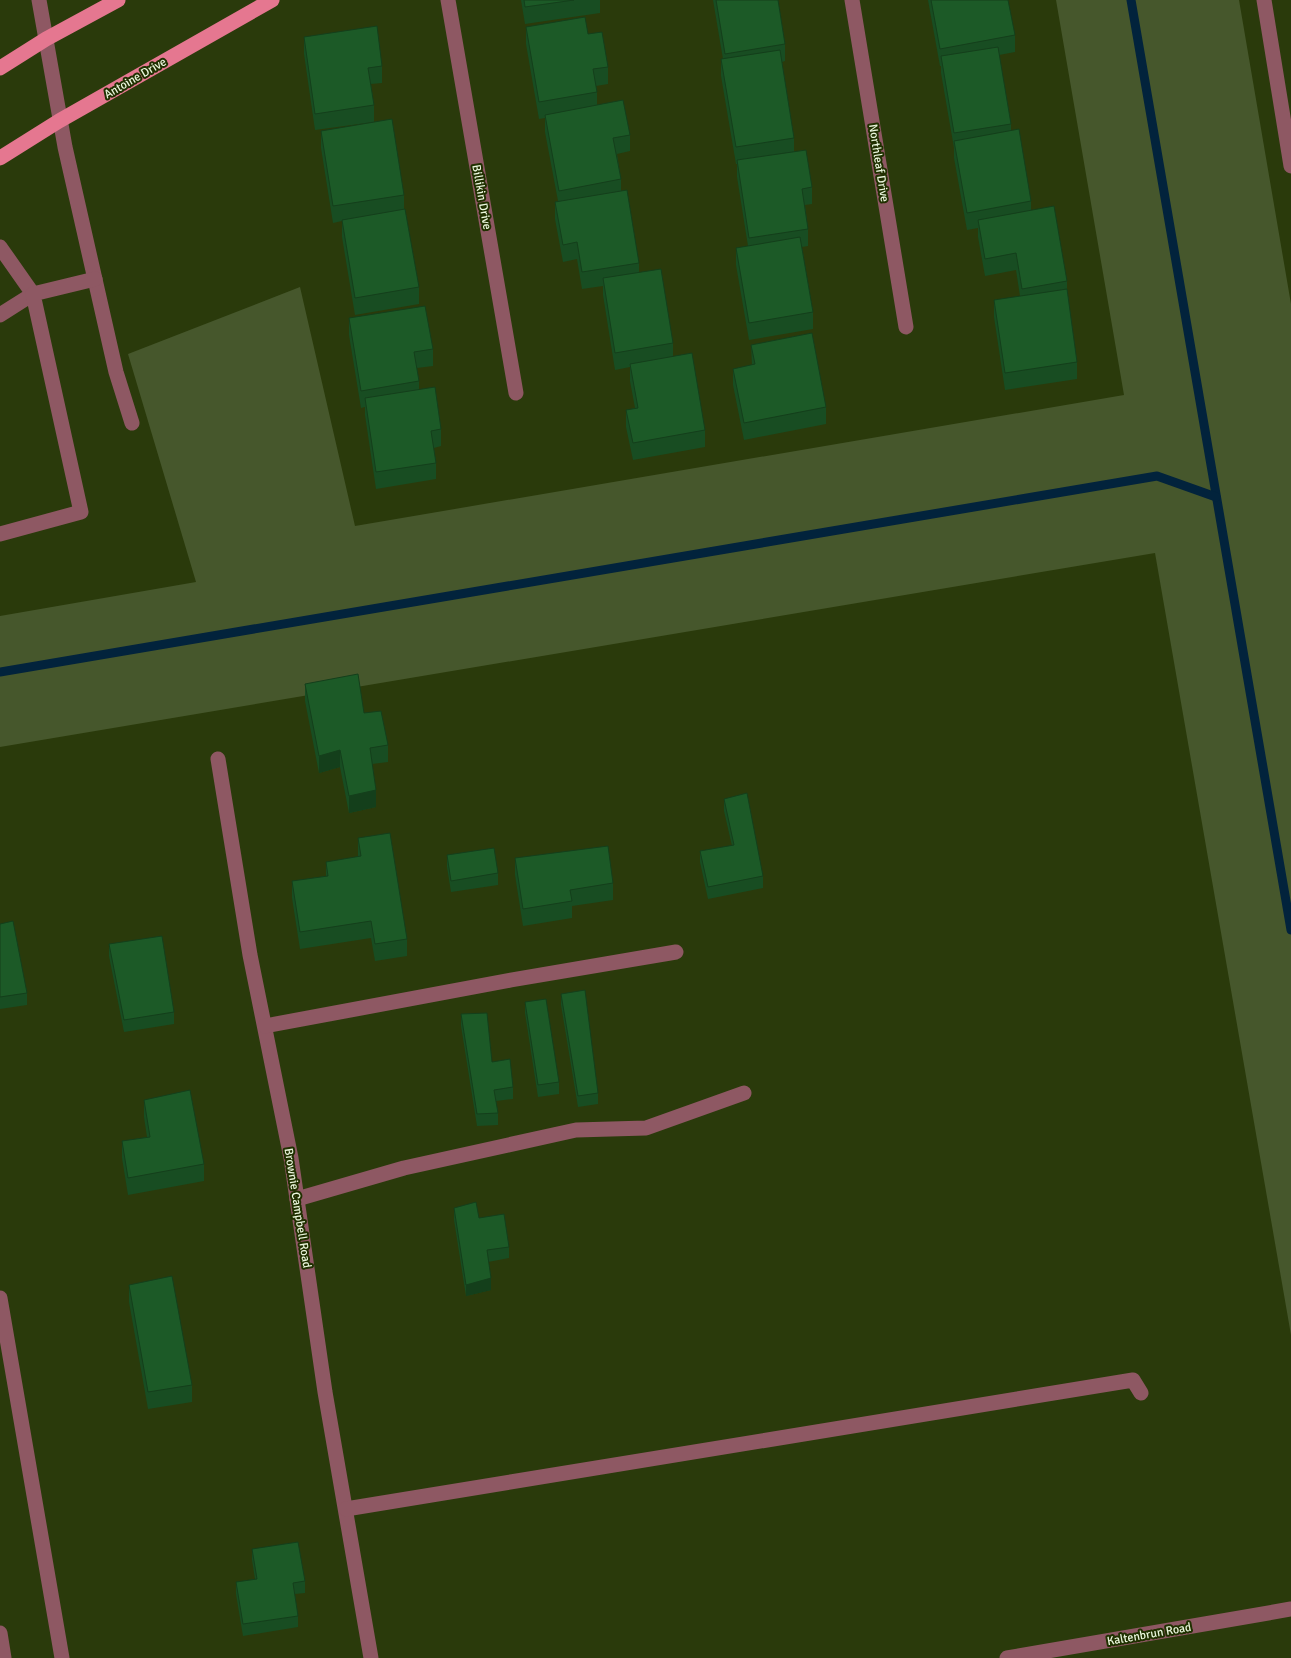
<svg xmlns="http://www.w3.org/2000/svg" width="1291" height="1658" viewBox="0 0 1291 1658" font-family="Signika,sans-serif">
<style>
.green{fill:#46572c}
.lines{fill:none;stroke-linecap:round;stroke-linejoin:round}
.stream{stroke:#02233c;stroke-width:9}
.minor{stroke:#8e5863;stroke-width:15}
.major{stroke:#e57790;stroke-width:15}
.wall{fill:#184d22}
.shaded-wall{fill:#143f1b}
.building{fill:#1c5a27;stroke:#143f1b}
.labels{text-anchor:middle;stroke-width:4;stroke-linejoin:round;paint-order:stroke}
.street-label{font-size:12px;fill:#ebf7dd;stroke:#203000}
</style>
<rect width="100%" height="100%" fill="#2a3a0b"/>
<path class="green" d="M1056,0h183l52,304v1031l-136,-782 -1155,194v-131l196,-34 -68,-228 172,-67 55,239 769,-131z"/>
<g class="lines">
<g class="stream">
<path d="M1131,0l160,930"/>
<path d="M0,672l1157,-196 59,21"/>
</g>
<g class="minor">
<path d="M39,0l26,147 51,225 16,51"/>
<path d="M448,0l68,393"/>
<path d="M852,0l54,327"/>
<path d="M1264,0l27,166"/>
<path d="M0,247l33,47 -33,21"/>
<path d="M0,534l81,-22 -48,-218 62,-15"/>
<path d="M218,759l32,196 41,203 34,234 46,266"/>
<path d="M265,1026l246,-46 165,-28"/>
<path d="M297,1199l107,-31 172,-38 70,-2 98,-35"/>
<path d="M0,1298l62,360"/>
<path d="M346,1509l787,-129 8,13"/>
<path d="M0,1633l4,25"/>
<path d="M1007,1658l284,-49"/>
</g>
<g class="major">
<path d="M0,68l46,-29 72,-39"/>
<path d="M0,158l59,-37 213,-121"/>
</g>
</g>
<g class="wall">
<path d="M521,0h79v13l-75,11z"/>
<path d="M713,0h65l7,44v17l-3,1 12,76v14l18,35v17l-7,1 3,24v17l-6,1 11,65v17l-64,11 -13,-75v-17l12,-2 -11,-69v-13h-1l-15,-88v-17h2z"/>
<path d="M928,0h80l7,35v17l-16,3 12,69v7l20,70v9l36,71v9l10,72v17l-72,11 -11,-73v-17l26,-4 -4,-26 -31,6 -7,-39v-9l-11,2 -13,-72v-10l-13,-75v-7h-1z"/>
<path d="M526,27l62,7 20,33v17l-12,2 1,6v13l33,30v16l-13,3 4,25v12l18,72v9l34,71v14l32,73v17l-72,13 -7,-33v-17l9,-2 -5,-27v-14l-15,3 -12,-75v-9l-21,3 -5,-30 -14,3 -8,-43v-17l3,-1 -13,-69v-14l-6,1 -13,-75z"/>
<path d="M304,37l78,29v17l-11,1 3,21v17l-59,8 -11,-76z"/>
<path d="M321,131l83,64v14l15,78v17l-64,11 -13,-78v-16l-9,2 -12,-75z"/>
<path d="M349,318l84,31v17l-16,2 2,13v9l22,39v17l-7,2 2,15v16l-60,10 -11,-74v-8l-4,1 -12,-73z"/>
<path d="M751,345l75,62v17l-82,16 -11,-55v-16l19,-4z"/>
<path d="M305,684l59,29 24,32v17l-16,2 4,43 -27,6 -9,-46 -21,6 -14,-72z"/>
<path d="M724,799l39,77v12l-55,11 -8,-37v-11l32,-5 -8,-35z"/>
<path d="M358,838l49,101v17l-32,5 -4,-23 -71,11 -8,-51v-17l34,-5v-14l32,-5z"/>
<path d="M447,855l51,18v12l-47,7 -4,-25z"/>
<path d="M515,858l98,25v17l-41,6v12l-49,8 -8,-51z"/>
<path d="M0,924l27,69v12l-27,4z"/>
<path d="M109,944l65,68v12l-50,8 -15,-76z"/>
<path d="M561,994l37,99v11l-20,3 -17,-102z"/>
<path d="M525,1002l34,80v12l-21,3 -13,-84z"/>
<path d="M461,1014l31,48 21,25v12l-17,2 2,12v12l-21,1 -16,-100z"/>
<path d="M144,1100l60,64v17l-76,14 -6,-37v-17l25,-4 -3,-20z"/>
<path d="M454,1208l25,10 30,29v11l-21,4 3,28 -25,6 -12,-76z"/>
<path d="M129,1285l63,100v17l-44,7 -19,-107z"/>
<path d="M252,1549l53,32v12l-10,1 3,22v11l-55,9 -7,-42v-12l19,-3 -3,-19z"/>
</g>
<g class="shaded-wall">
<path d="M340,750v17l-21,6v-17z"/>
<path d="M376,790v17l-27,6v-17z"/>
<path d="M491,1278v12l-25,6v-11z"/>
</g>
<g class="building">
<path d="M524,0h50l-49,7z"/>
<path d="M716,0h62l7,44 -60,10z"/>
<path d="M931,0h77l7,35 -75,14z"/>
<path d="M585,17l3,17 14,-2 6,35 -15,2 4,23 -58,10 -13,-75z"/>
<path d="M377,26l5,40 -14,2 6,37 -59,9 -11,-77z"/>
<path d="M998,47l13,77 -57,9 -13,-77z"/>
<path d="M780,50l14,88 -58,9 -15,-88z"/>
<path d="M623,100l7,35 -17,3 8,41 -62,12 -14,-76z"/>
<path d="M392,119l12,76 -71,11 -12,-75z"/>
<path d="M1019,129l12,72 -64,12 -13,-72z"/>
<path d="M806,150l6,37 -10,2 6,40 -59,9 -12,-78z"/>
<path d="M627,190l12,73 -57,9 -5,-30 -14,3 -8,-43z"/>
<path d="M1054,206l13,75 -45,8 -6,-36 -31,6 -7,-39z"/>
<path d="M405,209l14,78 -64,11 -13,-78z"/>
<path d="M800,237l13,75 -64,11 -13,-75z"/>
<path d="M661,269l12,74 -58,10 -12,-75z"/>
<path d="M1067,289l10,73 -72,11 -11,-73z"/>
<path d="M425,306l8,43 -19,3 5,29 -58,10 -12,-73z"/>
<path d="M812,333l14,74 -82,16 -11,-54 22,-5 -4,-19z"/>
<path d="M692,353l13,77 -72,13 -7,-33 12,-2 -8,-44z"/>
<path d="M435,387l6,42 -10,2 5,32 -60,9 -11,-74z"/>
<path d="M358,674l6,39 17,-2 7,34 -18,3 6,42 -27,6 -9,-46 -21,6 -14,-72z"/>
<path d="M747,793l16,83 -55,11 -8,-36 34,-6 -10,-46z"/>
<path d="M390,833l17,106 -32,5 -4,-23 -71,11 -8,-51 36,-5 -2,-14 35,-6 -3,-18z"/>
<path d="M608,846l5,37 -43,7 2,11 -49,8 -8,-51z"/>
<path d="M494,848l4,25 -47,8 -4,-26z"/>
<path d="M13,921l14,72 -27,4v-73z"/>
<path d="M162,936l12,76 -50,8 -15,-76z"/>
<path d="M585,990l13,103 -20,3 -17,-102z"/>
<path d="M546,999l13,83 -21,3 -13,-83z"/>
<path d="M487,1013l5,49 18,-3 3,28 -19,3 4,23 -21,1 -16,-100z"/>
<path d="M190,1090l14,74 -76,14 -6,-37 28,-4 -6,-37z"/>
<path d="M476,1202l3,16 25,-4 5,33 -22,3 4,28 -25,7 -12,-77z"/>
<path d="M172,1276l20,109 -44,7 -19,-107z"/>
<path d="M298,1542l7,39 -12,2 5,33 -55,8 -7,-42 21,-3 -5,-30z"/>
</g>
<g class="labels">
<g class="street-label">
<text transform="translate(135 78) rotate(-30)" y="4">Antoine Drive</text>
<text transform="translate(879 163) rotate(81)" y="4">Northleaf Drive</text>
<text transform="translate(482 197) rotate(80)" y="4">Billikin Drive</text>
<text transform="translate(298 1208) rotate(81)" y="4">Brownie Campbell Road</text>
<text transform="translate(1149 1634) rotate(-10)" y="4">Kaltenbrun Road</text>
</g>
</g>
</svg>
